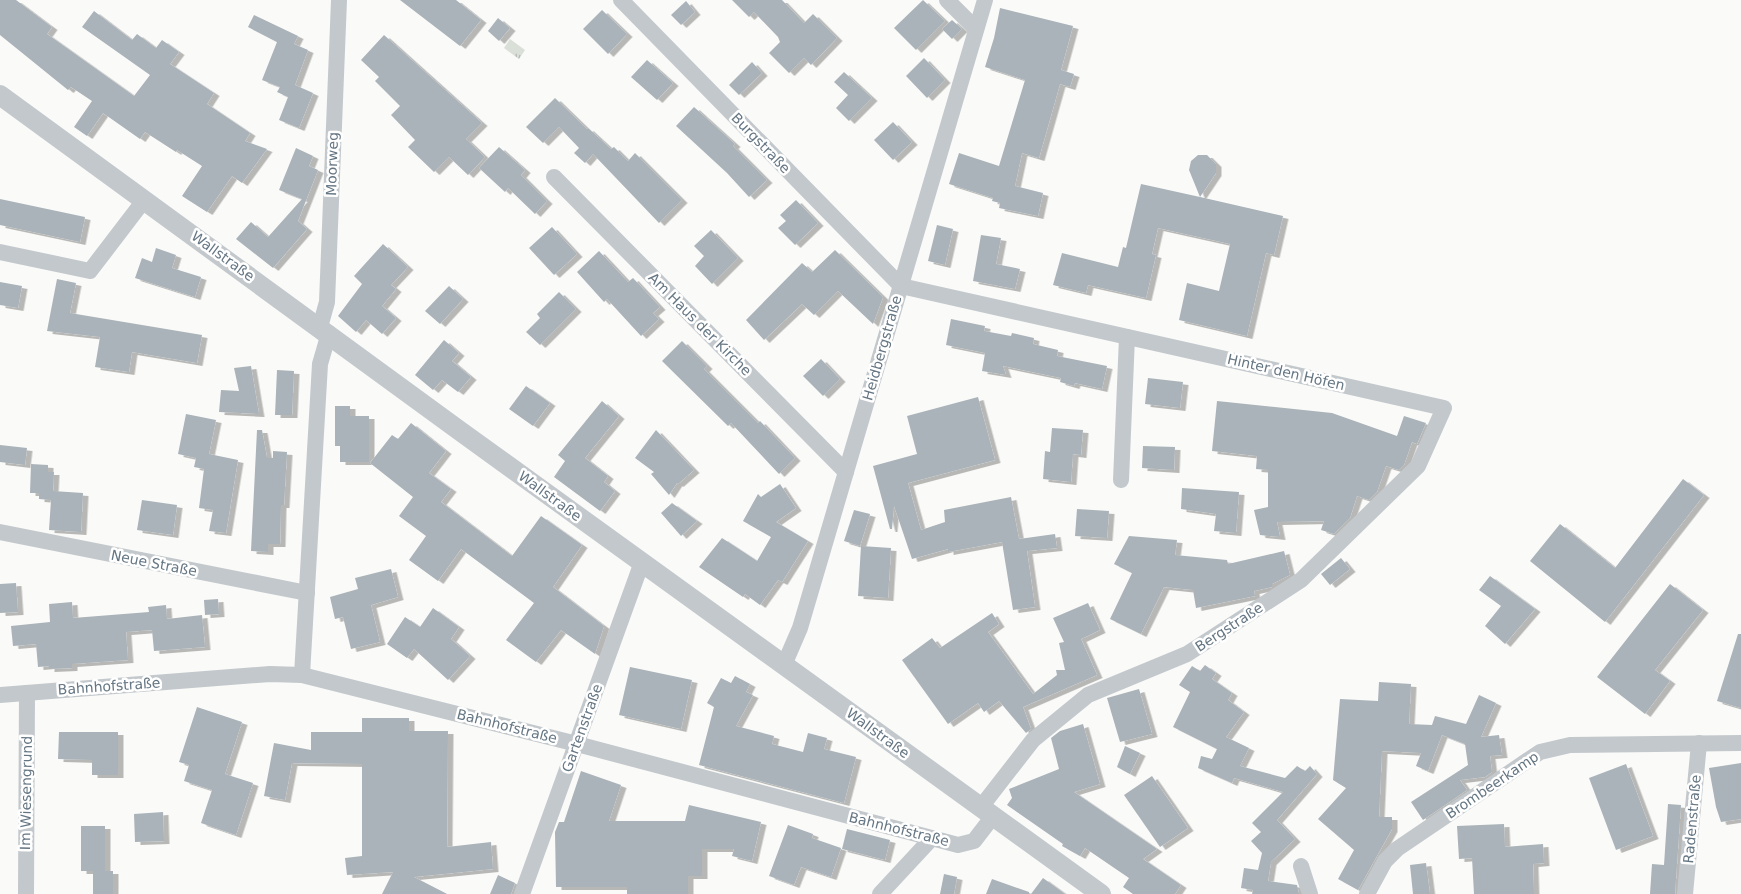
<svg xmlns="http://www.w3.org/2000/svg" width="1741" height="894" viewBox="0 0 1741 894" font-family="'DejaVu Sans',sans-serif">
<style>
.grass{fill:url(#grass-tufts)}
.building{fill:#aab3b9;filter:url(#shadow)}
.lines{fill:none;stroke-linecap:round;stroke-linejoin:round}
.minor{stroke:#c3c8cc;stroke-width:16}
.tertiary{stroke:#c3c8cc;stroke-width:20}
.labels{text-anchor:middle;stroke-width:5;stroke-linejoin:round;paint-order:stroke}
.street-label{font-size:14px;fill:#657683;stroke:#fff}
</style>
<defs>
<pattern id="grass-tufts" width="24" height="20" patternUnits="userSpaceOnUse" patternTransform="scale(1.25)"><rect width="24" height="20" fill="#dadfd7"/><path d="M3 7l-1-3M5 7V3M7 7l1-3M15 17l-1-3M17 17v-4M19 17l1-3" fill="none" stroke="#b4b9b4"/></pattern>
<filter id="shadow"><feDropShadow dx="5.5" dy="3" stdDeviation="0" flood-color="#0004"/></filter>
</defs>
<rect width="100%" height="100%" fill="#fafaf8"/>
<path class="grass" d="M510,39l15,11 -6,9 -15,-11z"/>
<g class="building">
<path d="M0,0h16l36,27 -5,7 87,62 16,-21 -68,-48 12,-16 38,29 5,-6 19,14 6,-8 17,12 -9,12 44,29 -7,11 43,29 -5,8 22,8 -25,34 -10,-7 -25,36 -25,-16 20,-30 -25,-16 -1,2 -31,-20 -5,7 -37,-26 -16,23 -13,-9 18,-26 -21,-14 -3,3 -68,-55z"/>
<path d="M400,0h56l25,20 -21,26z"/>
<path d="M732,0h50l22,23 9,-9 24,24 -26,27 -7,-7 -15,15 -20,-20 11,-11 -2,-5 -24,-25 -5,5z"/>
<path d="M923,0l22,21 -29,29 -22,-22z"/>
<path d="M686,1l9,11 -14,13 -10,-10z"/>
<path d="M1000,8l73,18 -12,44 13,4 -4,13 -10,-3 -21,74 -17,-5 -7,33 28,7 -5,23 -39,-8 1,-5 -8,-2 1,-3 -44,-14 10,-31 40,13 26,-86 -40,-13 9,-29z"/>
<path d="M602,10l25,24 -19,20 -25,-25z"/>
<path d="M254,15l44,21 -4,8 14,6 -13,35 18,8 -14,35 -20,-8 9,-23 -11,-5 3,-5 -18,-7 15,-38 -29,-15z"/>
<path d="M498,18l12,10 -11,13 -11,-10z"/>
<path d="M952,20l10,9 -10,10 -10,-10z"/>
<path d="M384,35l98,88 -16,16 19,18 -17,18 -19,-18 -15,15 -26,-25 7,-7 -24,-25 9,-9 -25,-25 4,-4 -18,-17z"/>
<path d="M924,58l21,22 -18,18 -21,-22z"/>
<path d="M647,60l26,23 -16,17 -26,-23z"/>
<path d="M752,62l10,11 -23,22 -10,-10z"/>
<path d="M844,72l28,26 -23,23 -13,-13 12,-13 -14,-13z"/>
<path d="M555,98l32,31 1,-1 23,21 3,-2 14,14 7,-8 47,47 -23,23 -66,-69 -8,9 -11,-10 5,-5 -20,-21 -16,16 -17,-16z"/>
<path d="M694,107l41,37 -2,2 34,34 -18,17 -22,-24 -51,-47z"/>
<path d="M893,122l19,20 -19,18 -19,-20z"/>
<path d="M499,147l26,23 -4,5 26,26 -12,13 -27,-26 -3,4 -26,-24z"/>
<path d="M296,148l17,8 -4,10 9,4 -20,51 9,8 -34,39 -37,-29 15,-17 17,15 34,-38 -23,-9z"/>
<path d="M1198,155h9l9,9v9l-16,24 83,19 -9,39 -8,-2 -19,83 -68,-16 8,-37 32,8 11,-47 -72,-16 -6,26 4,1 -10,43 -58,-13 -2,8 -33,-8 9,-32 56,14 5,-20 3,1 15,-64 59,13 -11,-27 2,-9z"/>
<path d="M0,199l85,18 -5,25 -80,-17z"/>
<path d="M796,200l22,23 -23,22 -17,-17 8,-7 -6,-6z"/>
<path d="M937,225l16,4 -8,36 -17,-4z"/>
<path d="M552,227l25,27 -23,21 -25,-27z"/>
<path d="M711,230l27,28 -26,26 -17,-18 9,-10 -10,-10z"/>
<path d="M981,235l20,3 -5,26 24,5 -5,20 -42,-8z"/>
<path d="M383,244l25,23 -17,18 5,4 -14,17 14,12 -14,16 -16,-14 -10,12 -18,-16 24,-32 -8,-8z"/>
<path d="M156,248l20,7 -4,13 29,9 -6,20 -60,-19 7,-20 10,4z"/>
<path d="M835,250l48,47 -10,27 -35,-33 -24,24 -12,-11 -38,36 -18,-20 56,-57 10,9z"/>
<path d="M599,251l29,31 5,-4 27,29 -7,6 6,6 -18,17 -34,-37 -3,3 -27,-30z"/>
<path d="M57,279l19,4 -6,30 132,22 -5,28 -65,-11 -3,20 -34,-5 5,-30 -53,-6z"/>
<path d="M0,282l22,4 -4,22 -18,-3z"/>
<path d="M449,286l14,13 -23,25 -15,-13z"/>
<path d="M559,292l17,17 -36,36 -14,-13 14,-14 -3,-4z"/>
<path d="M951,319l34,7 -1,5 27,5 1,-3 22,5 -1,6 25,6 -1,6 50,10 -5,23 -27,-6 -1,3 -14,-4 1,-4 -58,-12 3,9 -24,-4 3,-18 -39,-8z"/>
<path d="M444,340l15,13 -7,8 19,16 -13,15 -16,-12 -9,10 -18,-15z"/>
<path d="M682,341l25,25 -3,3 54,54 2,-2 35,37 -16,16 -48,-51 -3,3 -66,-65z"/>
<path d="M821,359l19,20 -17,17 -20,-20z"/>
<path d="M251,366l8,48 -40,-2 2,-22 18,1 -5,-23z"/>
<path d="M277,370l17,1 -2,44h-17z"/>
<path d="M1148,378l35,4 -3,26 -35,-4z"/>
<path d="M526,386l24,17 -17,23 -24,-17z"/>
<path d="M978,397l17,63 -87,23 13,47 24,-8 -1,-12 67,-13 8,42 36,-5 2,14 -30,3 8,56 -22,3 -11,-68 -54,10v-3l-36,10 -18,-53 -2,23h-2l-17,-63 44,-12 -10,-38z"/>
<path d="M602,401l17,15 -34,42 23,18 -4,6 11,9 -15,20 -46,-34 11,-16 -7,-6z"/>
<path d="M1217,401l115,12 65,23 7,-20 22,7 -9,21 -5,-2 -8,23 -5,5 -13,-4 -9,26 -8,8 -12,-4 -7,22 -16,16 -13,-4 3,-9 -47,1 3,15 -20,-2 -6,-25 14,-3v-37l-12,-1 1,-13 -45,-5z"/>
<path d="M335,406h15v10h19v46h-29v-16h-5z"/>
<path d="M186,414l30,6 -7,34 29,6 -12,73 -17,-2 4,-21 -14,-2 5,-39 -10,-2 2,-9 -18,-4z"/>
<path d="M411,423l35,28 -17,22 22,16 -10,13 71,54 29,-40 41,29 -29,42 51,39 -9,28 -34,-24 -25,32 -30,-22 28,-37 -73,-54 -23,32 -29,-21 17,-24 -27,-20 14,-19 -43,-34 22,-28 6,4z"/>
<path d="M1052,428l31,2 -2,25 -8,-1 -2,28 -28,-3 2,-28 5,1z"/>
<path d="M257,430h5l5,28h6v-7l14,1 -3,53h-3l-1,39h-12v8l-17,-1z"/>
<path d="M656,430l38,40 -16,14 -1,-1 -8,12 -18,-21 3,-2 -19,-14z"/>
<path d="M0,445l27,3 -2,17 -25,-3z"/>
<path d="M1143,446l32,1 -1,23 -32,-2z"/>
<path d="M31,464l17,1v7h6l-1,19 30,2 -2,39 -32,-2 2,-30 -12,-1v-6h-9z"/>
<path d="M1683,479l21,16 -99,127 -75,-61 30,-37 55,44z"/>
<path d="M780,484l16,24 -20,14 32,19 -26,41 -4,-2 -18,25 -15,-11 -2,3 -44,-30 23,-29 35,23 14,-24 -28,-16 15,-27 3,3z"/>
<path d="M1182,488l57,4 -3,41 -22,-2 2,-17 -35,-5z"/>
<path d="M142,500l35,5 -4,30 -36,-5z"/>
<path d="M672,503l25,18 -16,15 -20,-23z"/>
<path d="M1077,509l32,2 -2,27 -32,-2z"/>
<path d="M854,510l16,4 -10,32 -16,-5z"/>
<path d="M1129,536l48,4 -2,15 52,5 1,4 56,-13 6,24 -18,9v3l-18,4 1,5 -59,12 -3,-18 -29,-3 -23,47 -31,-15 22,-46 -18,-9z"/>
<path d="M861,546l30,2 -3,50 -30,-2z"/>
<path d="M1341,558l9,11 -20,16 -9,-11z"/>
<path d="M391,569l7,28 -27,8 9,37 -29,7 -8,-32 -8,2 -5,-22 28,-8 -3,-11z"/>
<path d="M1490,576l45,33 -30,35 -20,-18 16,-20 -22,-16z"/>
<path d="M16,583l2,29 -18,1v-29z"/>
<path d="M1670,584l33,26 -48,60 15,11 -25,33 -48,-37z"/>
<path d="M218,599l1,15 -14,1 -1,-15z"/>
<path d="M72,602l1,16 76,-6 -1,-5 18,-2 1,14 35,-4 3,32 -51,4 -2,-21 -26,2 2,28 -56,4v4l-23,1v-3l-11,1 -2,-23 -23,2 -2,-20 39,-4 -1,-18z"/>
<path d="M1088,603l12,27 -19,9 16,36 -74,32 8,22 -5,4 -27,-32 -15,11 -6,-9 -30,21 -46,-64 30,-22 8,10 52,-35 7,11 -11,8 45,62 24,-19 -1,-5h9l-6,-27 5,-1 -11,-24z"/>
<path d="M433,608l26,19 -8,12 19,17 -22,24 -34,-31 -7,9 -20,-14 18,-27 15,10z"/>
<path d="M1738,634h3v74l-24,-7z"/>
<path d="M1205,665l11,8 -4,6 20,14 -4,7 16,12 -18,25 23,11 -9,18 45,12 12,-12 8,5 5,-5 7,8 -40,46 18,19 -24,23 -3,19 29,4 2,9h-47l1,-4 -12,-2 3,-20 14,2 4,-17 -11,-12 10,-9 -9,-9 31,-31 -49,-14 -2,5 -34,-15 3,-12 11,3 5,-10 -44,-22 17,-35 -11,-7 13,-19 8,5z"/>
<path d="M630,667l62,13 -11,49 -62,-14z"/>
<path d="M735,676l15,8 -4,8 7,3 -17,31 38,10 -2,8 31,8 5,-19 19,5 -3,11 32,8 -12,46 -145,-38 15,-58 -7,-4 14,-25 10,5z"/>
<path d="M1379,682l32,2 -2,40 23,1 3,-9 31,8 13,-29 17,8 -15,34 18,-2 3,20 -12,1 2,16 -7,5 -25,3 7,10 -44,30 -12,-18 57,-37 -3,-21 -23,-9 -14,36 -12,-5 5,-13 -39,-2 -3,66h13v12l-34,61 -20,-11 16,-29 -36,-31 28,-31 -13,-8 7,-81 38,2z"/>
<path d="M1139,689l13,45 -32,8 -13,-44z"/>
<path d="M197,707l45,15 -17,52 28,9 -17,52 -35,-12 11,-33 -28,-9 5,-16 -10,-3z"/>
<path d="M362,718h47v13h39l-1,116 44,-5 2,27 -79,8 33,17h-65l11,-22 -46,3 -2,-17 17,-2v-92l-70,-1 -7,37 -21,-4 10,-53 37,7v-18h51z"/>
<path d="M1083,724l17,60 -26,8 83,57 -14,10 38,26 -6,9h-42l-10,-7 6,-9 -44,-30 -5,8 -18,-10 1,-2 -56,-39 5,-7 -3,-9 50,-20 -8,-31 9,-7z"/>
<path d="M59,732h59v43h-26v-15l-34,-1z"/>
<path d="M1125,746l15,7 -10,21 -13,-7z"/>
<path d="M1741,763v56l-20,3 -5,-15 -7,-39z"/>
<path d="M1626,764l27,72 -37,14 -27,-72z"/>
<path d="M581,771l40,14 -12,36h76l4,-16 72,17 -9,39 -20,-5 2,-7h-32v27h-14v18h-61v-7h-71l-1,-55 4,-10h5z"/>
<path d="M1152,776l36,52 -28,19 -36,-52z"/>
<path d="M1668,804l13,1 -6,89h-25l2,-30 12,1z"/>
<path d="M163,812l1,29 -29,1 -1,-28z"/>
<path d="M1504,824l1,23 38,-3 1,19 -11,1 1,30h-60l-2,-36 -13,1 -2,-33z"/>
<path d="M788,825l25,9 -1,4 29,10 -10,29 -30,-10 -7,18 -25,-9z"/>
<path d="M81,826h24v45h8v23h-20v-23h-12z"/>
<path d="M847,829l43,11 -5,20 -43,-11z"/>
<path d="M1426,863l4,31h-17l-3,-29z"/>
<path d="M944,874l13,3 -3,17h-14z"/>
<path d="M498,875l17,8 -4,11h-21z"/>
<path d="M1043,878l22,16h-34z"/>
<path d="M992,879l37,13v2h-43z"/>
</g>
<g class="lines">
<g class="minor">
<path d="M621,0l280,286"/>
<path d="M947,0l29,29"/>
<path d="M554,177l292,295"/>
<path d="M0,252l90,19 55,-72"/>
<path d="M901,286l543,122 -26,58 -117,114 -114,74 -99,41 -55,45 -52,67"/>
<path d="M320,327l7,-25 12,-302"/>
<path d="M1121,480l6,-143"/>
<path d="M0,532l307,61"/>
<path d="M784,665l16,-37 185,-628"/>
<path d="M302,675l18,-311 9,-31"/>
<path d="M0,695l270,-21 32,1 275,69 381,101 16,-4 20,-26"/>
<path d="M1301,866l9,28"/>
<path d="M26,894l1,-201"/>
<path d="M522,894l120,-332"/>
<path d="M880,894l52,-56"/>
<path d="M1367,894l18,-33 12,-12 143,-97 30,-7 171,-2"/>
<path d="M1685,894l14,-151"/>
</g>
<path class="tertiary" d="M0,95l460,336 641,463"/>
</g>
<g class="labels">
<g class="street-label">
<text transform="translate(761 143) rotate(46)" y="5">Burgstraße</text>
<text transform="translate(332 164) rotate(-88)" y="5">Moorweg</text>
<text transform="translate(223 256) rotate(36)" y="5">Wallstraße</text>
<text transform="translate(700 324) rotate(45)" y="5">Am Haus der Kirche</text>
<text transform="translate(882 348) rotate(-74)" y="5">Heidbergstraße</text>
<text transform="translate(1286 372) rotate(13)" y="5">Hinter den Höfen</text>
<text transform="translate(550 496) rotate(36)" y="5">Wallstraße</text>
<text transform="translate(154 563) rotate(11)" y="5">Neue Straße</text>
<text transform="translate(1229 627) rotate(-33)" y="5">Bergstraße</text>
<text transform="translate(109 686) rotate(-4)" y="5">Bahnhofstraße</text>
<text transform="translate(507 726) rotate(14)" y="5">Bahnhofstraße</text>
<text transform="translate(582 728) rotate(-70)" y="5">Gartenstraße</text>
<text transform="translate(878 733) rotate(36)" y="5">Wallstraße</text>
<text transform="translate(1492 785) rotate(-34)" y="5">Brombeerkamp</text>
<text transform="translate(26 793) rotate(-89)" y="5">Im Wiesengrund</text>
<text transform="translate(1692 819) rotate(-85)" y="5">Radenstraße</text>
<text transform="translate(899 829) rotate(14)" y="5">Bahnhofstraße</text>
</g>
</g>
</svg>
